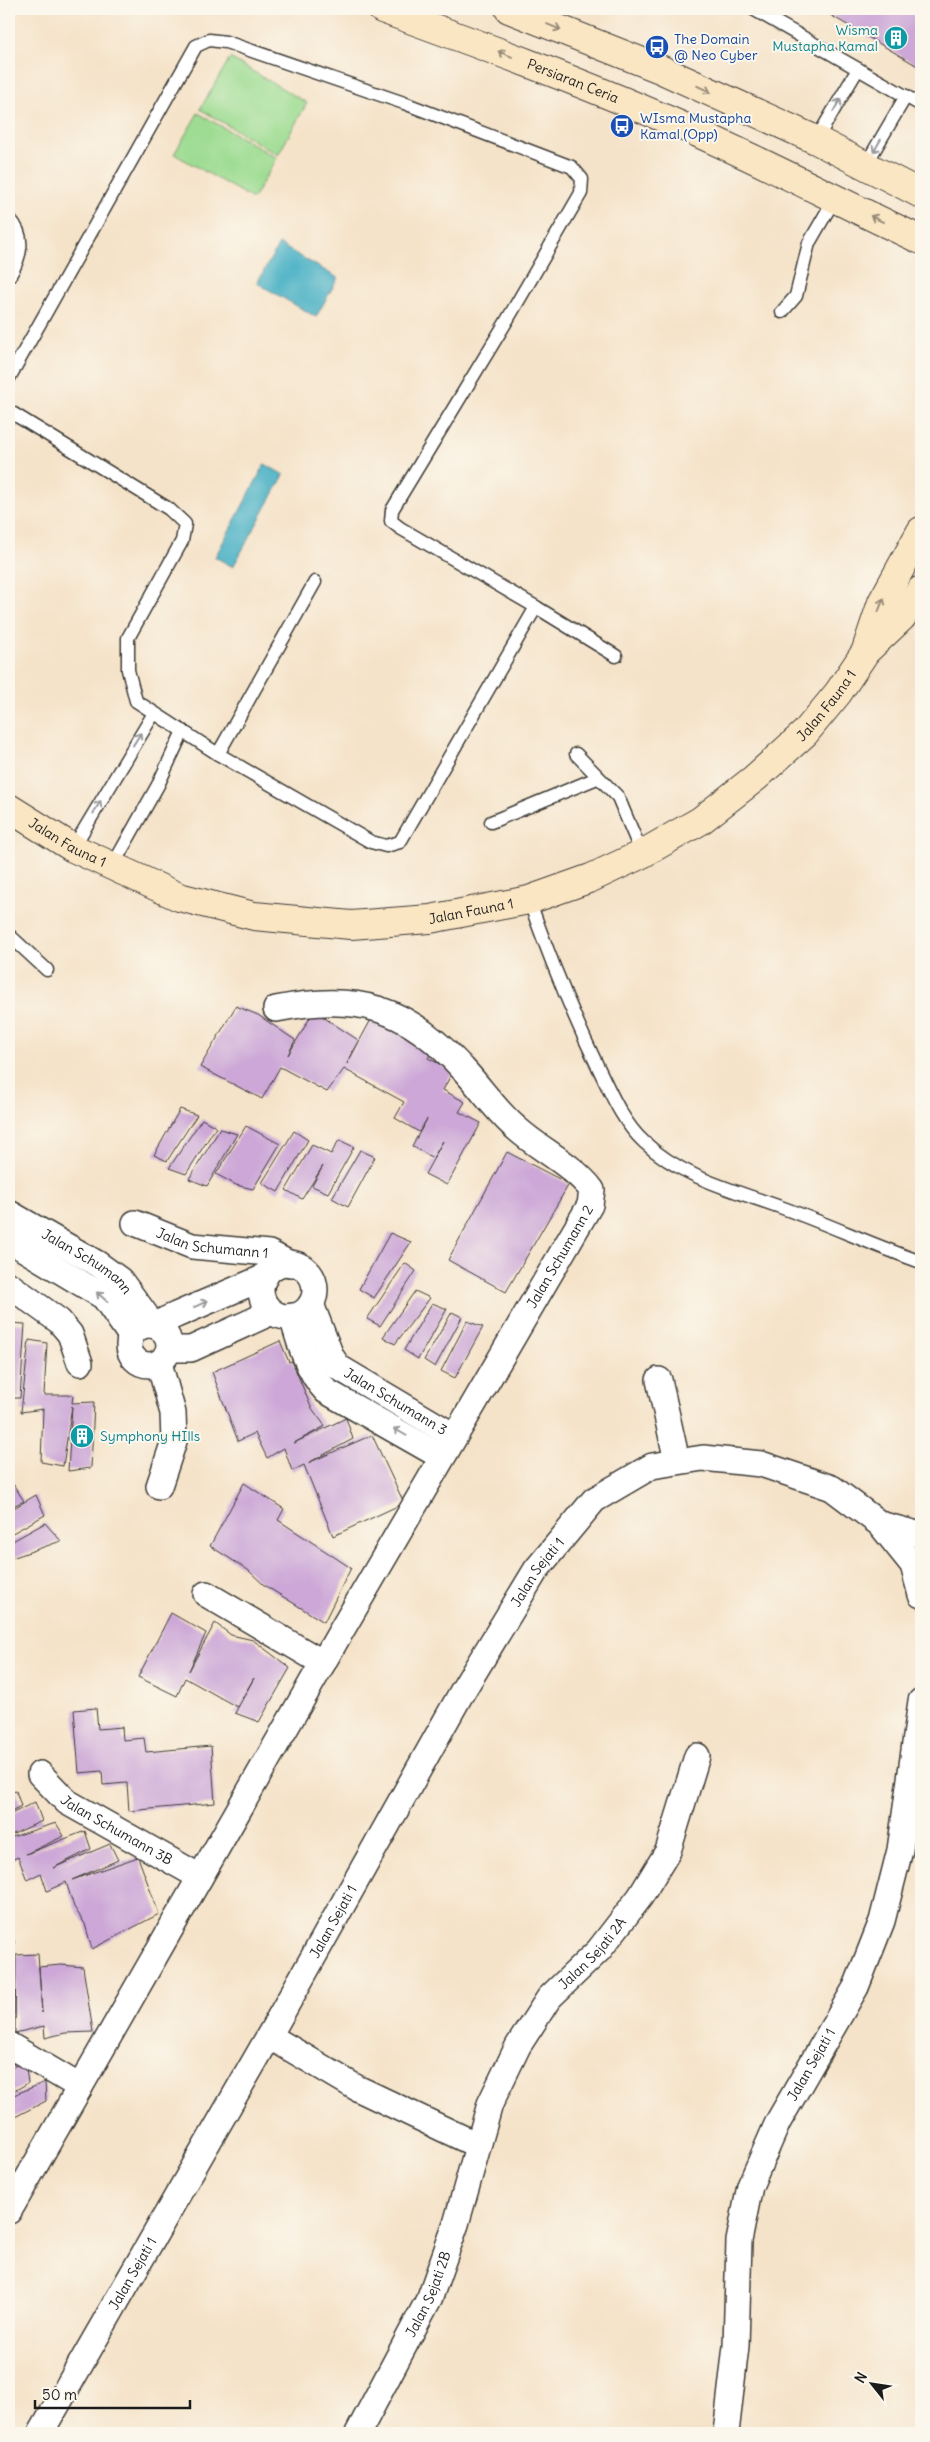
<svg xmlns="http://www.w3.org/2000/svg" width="930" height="2442" viewBox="0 0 930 2442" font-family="Delius,sans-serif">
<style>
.green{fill:#9ddc92;stroke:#5c7c57}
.water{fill:#46b0c5;stroke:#316670}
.building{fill:#cca7d7}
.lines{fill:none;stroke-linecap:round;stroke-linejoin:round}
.lane-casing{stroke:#3d3a36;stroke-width:15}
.street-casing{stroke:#3d3a36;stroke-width:28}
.secondary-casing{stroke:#3d3a36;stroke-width:30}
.lane{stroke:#fff;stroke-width:12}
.street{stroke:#fff;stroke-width:25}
.secondary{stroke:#fbe6c4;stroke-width:28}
.oneway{stroke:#978b78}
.oneway2{stroke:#999}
.labels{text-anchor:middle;stroke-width:4;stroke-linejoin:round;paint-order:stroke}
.culture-label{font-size:14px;fill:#0d838f;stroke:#fbf7ec;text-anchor:end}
.transit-label{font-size:14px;fill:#164399;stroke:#fbf7ec;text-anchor:start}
.street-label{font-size:14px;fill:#1c1c1c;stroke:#fbf7ec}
</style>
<rect width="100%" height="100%" fill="#fbf7ec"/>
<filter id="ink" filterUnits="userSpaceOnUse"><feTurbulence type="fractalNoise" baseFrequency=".02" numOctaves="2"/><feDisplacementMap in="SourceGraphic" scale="10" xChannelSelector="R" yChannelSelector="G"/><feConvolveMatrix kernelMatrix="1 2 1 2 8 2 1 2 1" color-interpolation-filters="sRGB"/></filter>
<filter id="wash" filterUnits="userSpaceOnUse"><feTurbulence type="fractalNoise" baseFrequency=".0096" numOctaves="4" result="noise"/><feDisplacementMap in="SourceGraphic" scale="20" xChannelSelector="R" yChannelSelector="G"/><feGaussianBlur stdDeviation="1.12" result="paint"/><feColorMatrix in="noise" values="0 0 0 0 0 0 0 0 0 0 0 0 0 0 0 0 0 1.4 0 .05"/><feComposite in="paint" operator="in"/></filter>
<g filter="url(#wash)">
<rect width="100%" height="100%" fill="#f5e3c9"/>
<g class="green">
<path d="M230,58l77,45 -29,52 -78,-46z"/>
<path d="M198,113l79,45 -24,41 -79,-45z"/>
</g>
<g class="water">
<path d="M279,244l59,34 -22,39 -59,-34z"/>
<path d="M265,464l19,11 -51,92 -18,-10z"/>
</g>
<g id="blocks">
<g class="building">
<path d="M820,9h101v59z"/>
<path d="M236,1006l22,9 37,25 -7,15 26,-44 44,29 -11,24 27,-50 60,34 -6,10 25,13 -10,19 22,12 -6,10 22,11 -34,62 -22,-11 18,-33 -10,17 -21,-12 15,-27 -8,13 -24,-14 9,-16 -60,-33 -17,23 -47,-25 -18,32 -62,-32z"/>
<path d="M180,1109l17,6 -30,46 -13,-6z"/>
<path d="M202,1119l14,8 -30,47 -17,-6z"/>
<path d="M246,1126l34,18 -27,45 -17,-4 -20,-11z"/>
<path d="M220,1129l17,5 -30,52 -18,-7z"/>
<path d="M294,1131l14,9 -30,52 -16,-9z"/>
<path d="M339,1140l15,7 -26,46 -16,-7 11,-20 -21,33 -16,-9 26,-45 19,9z"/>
<path d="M360,1150l15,7 -27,50 -16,-9z"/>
<path d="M507,1152l62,32 -63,108 -58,-32z"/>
<path d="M390,1233l21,9 -37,56 -15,-9z"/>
<path d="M405,1263l11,8 -36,55 -13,-7z"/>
<path d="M415,1291l15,7 -35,46 -12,-7z"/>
<path d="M432,1303l15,6 -29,50 -14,-9z"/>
<path d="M452,1312l10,5 -27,50 -11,-7z"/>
<path d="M467,1321l16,6 -28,51 -14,-7z"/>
<path d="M9,1323l16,1 -5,74h-11z"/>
<path d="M29,1340l18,3 -3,52h29l-1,8 22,-1 -3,66 -23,3 4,-65 -9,60 -22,-4 2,-53 -22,3z"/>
<path d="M280,1341l9,21 3,-1 19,46 14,19 -31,17 52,-25 7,21 -45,24 64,-28 32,68 -71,33 -29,-71 -12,6 -8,-23 -17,10 -12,-25 -17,8 -26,-69z"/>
<path d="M244,1483l40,26 -6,11 73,48 -27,54 -60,-37 -16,-15 -38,-24z"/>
<path d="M13,1484l11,17 -15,7v-21z"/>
<path d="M36,1495l9,20 -36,20v-24z"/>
<path d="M45,1523l16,18 -52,18v-16z"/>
<path d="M171,1613l35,20 -17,38 26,-48 16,12 22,5 37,28 -31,54 -24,-9 19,-35 -17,29 -52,-29 -8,18 -39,-19z"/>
<path d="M96,1708l2,21 24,-2 1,13 21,-2 2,14 65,-6 4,57 -86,8 -2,-28 -24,2 -1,-14 -23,2 -5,-63z"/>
<path d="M16,1791l5,15 -12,6v-19z"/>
<path d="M35,1802l7,19 -33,15v-21z"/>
<path d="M56,1823l8,13 -38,18 59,-23 6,18 -38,19 57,-24 8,16 -46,20 66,-23 21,57 -67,35 -7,-25 -11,-17 -8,-25 -19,9 -6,-18 -14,7 -9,-23 -9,4v-23z"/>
<path d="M14,1940v75l-5,1v-74z"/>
<path d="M38,1954l4,59 -3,-46 22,-2 22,2 10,65 -28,1 -20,5 -1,-12 -29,7 1,-78z"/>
<path d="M25,2061l3,22 -19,11v-30l2,4z"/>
<path d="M45,2082l1,19 -37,19v-23z"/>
</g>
</g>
</g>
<g filter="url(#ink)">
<use href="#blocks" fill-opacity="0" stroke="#3d3a36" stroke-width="1"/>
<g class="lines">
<g class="lane-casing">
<g id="lane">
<path d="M753,9l168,96"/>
<path d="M816,140l42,-71"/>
<path d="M865,166l41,-70"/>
<path d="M9,218c18,19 12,39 0,59"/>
<path d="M782,312l14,-16 13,-53 26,-45"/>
<path d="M9,378l187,-332 13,-6 17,2 178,61 168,64 10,12 -1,14 -75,129 -114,188 -1,11 9,7 136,79 -136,235 -14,4 -15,-4 -153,-88 -82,-53 -8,-31v-32l54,-97 3,-17 -16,-15 -160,-98"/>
<path d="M536,607l80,49"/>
<path d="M218,754l97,-172"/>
<path d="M576,754l42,43 24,57"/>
<path d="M491,822l106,-44"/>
<path d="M73,848l81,-135"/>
<path d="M112,867l46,-82 25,-54"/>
<path d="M529,900c20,56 42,111 68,165 13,26 25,57 47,77 40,37 90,48 139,66 47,17 92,38 138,54"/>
<path d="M9,935l38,35"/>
</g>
</g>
<g class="street-casing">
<g id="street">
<path id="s1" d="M9,1213l89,51 22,16 25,34 5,11"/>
<path id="s2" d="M135,1223l57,23 77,7 21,11"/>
<path d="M9,1240l95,57 27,39"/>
<circle cx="288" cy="1290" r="27"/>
<path d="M9,1285l50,36 11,13 10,29"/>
<path id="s3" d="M311,1304l20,52 7,11 116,69"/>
<path d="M292,1316c7,26 16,56 34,75l116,66"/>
<circle cx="149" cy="1345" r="20"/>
<path d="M159,1327l6,-7 11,-5 89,-38"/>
<path d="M169,1349h22l81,-37"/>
<path d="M159,1363l14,50 1,28 -15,45"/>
<path d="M659,1380l18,81"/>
<path d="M880,1524l41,11"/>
<path d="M206,1594l117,69"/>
<path id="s4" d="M40,1774l27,28 133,75"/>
<path d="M269,2036l88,52 120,57"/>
<path d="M9,2045l71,42"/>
<path id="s5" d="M9,2211l331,-578 250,-428 2,-15c-20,-26 -52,-40 -76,-62 -20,-17 -35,-40 -53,-59 -56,-62 -106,-77 -187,-60"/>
<path id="s6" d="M41,2433l228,-397 193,-344 74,-122 58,-70 58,-34 51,-8 58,6 71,24 48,36 33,41 8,30"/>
<path id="s7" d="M358,2433l72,-136 26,-73 34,-120 28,-58 31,-48 50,-48 41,-53 28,-46 29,-95"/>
<path id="s8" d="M726,2433l10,-87 3,-105 11,-55 28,-64 78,-135 26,-66 18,-71 21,-149"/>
</g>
</g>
<g class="secondary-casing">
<g id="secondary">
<path id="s9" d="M382,9c99,36 197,72 293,114 84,36 164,79 246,117"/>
<path d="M509,9l151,60 156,71 105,54"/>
<path d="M867,647l15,-45 39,-71"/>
<path id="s10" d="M9,808l64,40 106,49 75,19 97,9 79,-6 99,-19 62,-22 51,-24 58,-33 55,-43 50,-45 33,-40 28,-42 36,-34 19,-27"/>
</g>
</g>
<use href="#lane" class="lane"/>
<use href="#street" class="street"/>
<use href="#secondary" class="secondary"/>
</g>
<defs><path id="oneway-shaft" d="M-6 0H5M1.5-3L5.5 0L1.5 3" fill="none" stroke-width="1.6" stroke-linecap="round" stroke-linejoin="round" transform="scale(1.25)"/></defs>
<g class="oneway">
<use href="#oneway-shaft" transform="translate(554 27) rotate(22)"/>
<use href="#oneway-shaft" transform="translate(505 54) rotate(-158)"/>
<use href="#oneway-shaft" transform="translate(704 89) rotate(25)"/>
<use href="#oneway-shaft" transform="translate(877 219) rotate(-154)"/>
<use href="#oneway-shaft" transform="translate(881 605) rotate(-69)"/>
</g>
<g class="oneway2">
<use href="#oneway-shaft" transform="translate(837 105) rotate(-60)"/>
<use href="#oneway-shaft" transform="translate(877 146) rotate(120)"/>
<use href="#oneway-shaft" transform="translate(137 739) rotate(-58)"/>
<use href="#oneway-shaft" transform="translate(97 807) rotate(-60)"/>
<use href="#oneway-shaft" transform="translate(102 1297) rotate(-138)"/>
<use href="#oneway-shaft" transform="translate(201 1304) rotate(-24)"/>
<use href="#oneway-shaft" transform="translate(400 1432) rotate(-150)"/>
</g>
</g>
<defs>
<g id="building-disc" transform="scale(1.25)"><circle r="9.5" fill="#0f9aa8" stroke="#fbf7ec"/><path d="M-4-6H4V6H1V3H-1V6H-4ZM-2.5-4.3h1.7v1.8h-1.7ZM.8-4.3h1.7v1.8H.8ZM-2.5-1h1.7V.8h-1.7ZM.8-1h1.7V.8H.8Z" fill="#fff"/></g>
<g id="bus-disc" transform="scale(1.25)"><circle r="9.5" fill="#1a4fb4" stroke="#fbf7ec"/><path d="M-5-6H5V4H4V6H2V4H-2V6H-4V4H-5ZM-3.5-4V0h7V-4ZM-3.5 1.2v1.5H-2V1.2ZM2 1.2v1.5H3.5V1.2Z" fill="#fff"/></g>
</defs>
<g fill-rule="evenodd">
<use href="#building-disc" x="896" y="38"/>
<use href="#bus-disc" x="657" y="47"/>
<use href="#bus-disc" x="622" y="126"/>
<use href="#building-disc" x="82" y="1436"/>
</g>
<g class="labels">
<g class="culture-label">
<text x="878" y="35">Wisma<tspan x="878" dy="16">Mustapha Kamal</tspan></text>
<text x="100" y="1441" text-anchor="start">Symphony HIlls</text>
</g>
<g class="transit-label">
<text x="674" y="44">The Domain<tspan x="674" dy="16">@ Neo Cyber</tspan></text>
<text x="640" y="123">WIsma Mustapha<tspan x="640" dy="16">Kamal (Opp)</tspan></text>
</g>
<g class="street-label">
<text dy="5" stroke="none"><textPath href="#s9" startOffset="204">Persiaran Ceria</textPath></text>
<text dy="5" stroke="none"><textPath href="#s10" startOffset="908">Jalan Fauna 1</textPath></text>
<text dy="5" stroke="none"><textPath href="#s10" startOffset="68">Jalan Fauna 1</textPath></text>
<text dy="5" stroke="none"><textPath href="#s10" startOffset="488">Jalan Fauna 1</textPath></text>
<text dy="5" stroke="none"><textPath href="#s2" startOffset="81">Jalan Schumann 1</textPath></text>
<text dy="5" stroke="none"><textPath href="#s5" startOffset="1102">Jalan Schumann 2</textPath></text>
<text dy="5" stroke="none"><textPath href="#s1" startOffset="92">Jalan Schumann</textPath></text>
<text dy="5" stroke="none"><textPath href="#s3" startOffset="136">Jalan Schumann 3</textPath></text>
<text dy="5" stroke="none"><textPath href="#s6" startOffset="994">Jalan Sejati 1</textPath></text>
<text dy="5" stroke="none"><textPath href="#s4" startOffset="96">Jalan Schumann 3B</textPath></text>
<text dy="5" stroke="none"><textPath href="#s6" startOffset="589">Jalan Sejati 1</textPath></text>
<text dy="5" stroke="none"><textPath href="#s7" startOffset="540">Jalan Sejati 2A</textPath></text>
<text dy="5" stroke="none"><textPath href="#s8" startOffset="385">Jalan Sejati 1</textPath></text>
<text dy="5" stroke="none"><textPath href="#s6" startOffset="184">Jalan Sejati 1</textPath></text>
<text dy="5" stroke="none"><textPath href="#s7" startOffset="156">Jalan Sejati 2B</textPath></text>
</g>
</g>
<rect width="930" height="2442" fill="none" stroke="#fbf7ec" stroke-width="30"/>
<g transform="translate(872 2384) rotate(300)" stroke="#fbf7ec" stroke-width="4" paint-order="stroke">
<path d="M0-4L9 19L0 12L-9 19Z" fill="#1c1c1c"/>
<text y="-8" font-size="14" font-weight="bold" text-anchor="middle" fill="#1c1c1c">N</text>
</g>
<path d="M35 2400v8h155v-8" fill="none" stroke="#1c1c1c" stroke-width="2.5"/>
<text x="42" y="2400" font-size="15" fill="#1c1c1c" stroke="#fbf7ec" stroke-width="4" paint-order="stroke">50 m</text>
</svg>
